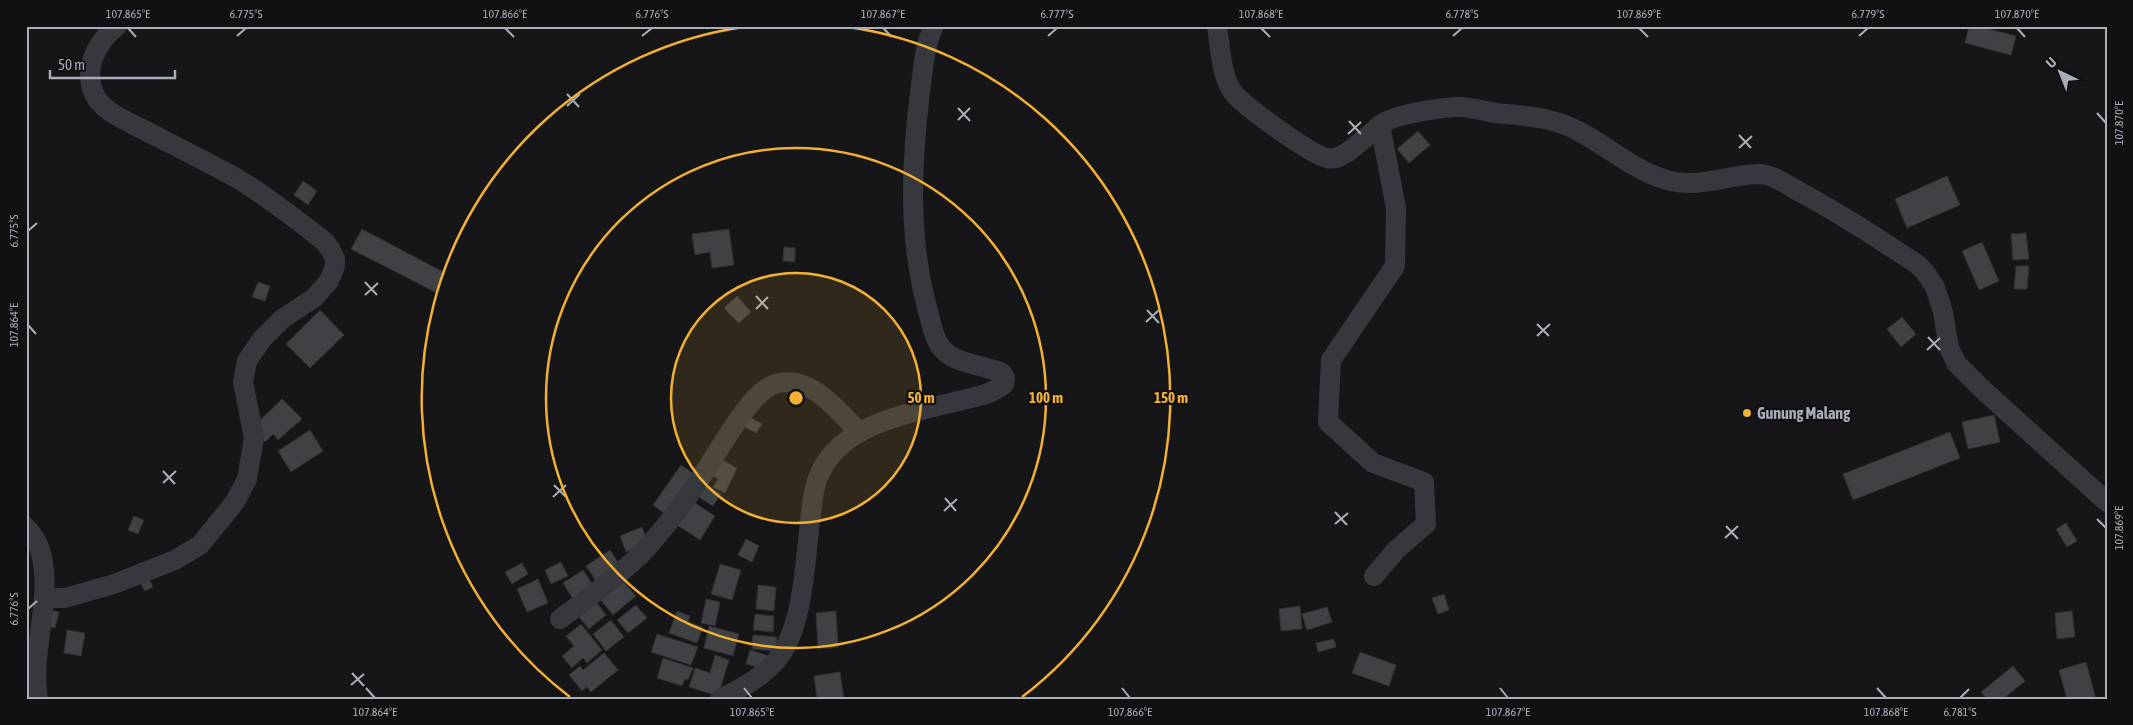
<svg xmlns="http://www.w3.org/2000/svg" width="2133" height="725" viewBox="0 0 2133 725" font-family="'Asap Condensed',sans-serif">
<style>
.building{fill:#404145;stroke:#303034}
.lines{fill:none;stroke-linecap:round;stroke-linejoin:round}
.minor{stroke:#37383d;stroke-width:20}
.ticks{fill:none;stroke:#a8adb8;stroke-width:2}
.ring{fill:none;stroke:#f2b134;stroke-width:2.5}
.poi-dot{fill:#f2b134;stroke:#111113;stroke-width:2}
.labels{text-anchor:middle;stroke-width:4.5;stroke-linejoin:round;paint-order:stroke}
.poi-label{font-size:16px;font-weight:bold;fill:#a8adb8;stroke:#111113;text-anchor:start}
.centre{fill:#f2b134;stroke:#111113;stroke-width:2.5}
.ring-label{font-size:15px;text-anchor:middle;font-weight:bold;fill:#f2b134;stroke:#111113;stroke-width:4.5;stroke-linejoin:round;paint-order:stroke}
.neatline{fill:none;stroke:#a8adb8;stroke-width:2}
.ticks-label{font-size:12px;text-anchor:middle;fill:#a8adb8}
</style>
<rect width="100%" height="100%" fill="#161618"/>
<g class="building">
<path d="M1969,26h8l39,10 -5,19 -46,-12z"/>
<path d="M1418,131l12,14 -21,18 -12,-14z"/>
<path d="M1947,176l13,29 -53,23 -12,-29z"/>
<path d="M303,181l14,10 -9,14 -14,-10z"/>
<path d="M362,229l83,44 -10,19 -84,-43z"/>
<path d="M729,229l5,36 -22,3 -2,-16 -15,3 -3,-21z"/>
<path d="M2026,233l3,26 -16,1 -2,-26z"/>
<path d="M1982,242l17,39 -20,9 -17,-39z"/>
<path d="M784,247l11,1v14l-12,-1z"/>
<path d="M2016,266h13l-2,23h-13z"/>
<path d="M258,282l12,4 -5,15 -13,-4z"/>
<path d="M737,296l14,16 -12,11 -15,-15z"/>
<path d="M320,310l24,25 -34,33 -24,-24z"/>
<path d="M1902,317l14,17 -15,13 -14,-18z"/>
<path d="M282,399l20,20 -24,21 -5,-6 -8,8 -13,-14z"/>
<path d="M1994,415l6,27 -32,7 -6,-27z"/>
<path d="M750,417l12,7 -6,9 -11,-6z"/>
<path d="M310,430l13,21 -32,21 -13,-21z"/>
<path d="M1950,432l10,26 -107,42 -10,-26z"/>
<path d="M718,458l19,10 -12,25 -12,-6 5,-8 -9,-5z"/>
<path d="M681,465l16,11 -29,40 -15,-11z"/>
<path d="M705,484l16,10 -8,12 -16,-10z"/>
<path d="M692,501l23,15 -15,24 -23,-15z"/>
<path d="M134,516l10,4 -6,14 -10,-4z"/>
<path d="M2066,523l11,18 -10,6 -11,-18z"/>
<path d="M642,527l6,17 -22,8 -6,-16z"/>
<path d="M746,539l13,7 -7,16 -14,-7z"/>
<path d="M610,550l12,18 -24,16 -12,-18z"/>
<path d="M561,562l7,14 -17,8 -6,-14z"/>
<path d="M522,563l6,11 -16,10 -7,-12z"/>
<path d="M720,564l21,6 -9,30 -21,-6z"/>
<path d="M583,570l13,19 -21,13 -12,-19z"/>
<path d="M147,575l6,12 -8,4 -7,-12z"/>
<path d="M538,579l10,24 -21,9 -10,-23z"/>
<path d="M622,580l14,16 -23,19 -13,-16z"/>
<path d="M758,585l18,2 -2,24 -18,-2z"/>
<path d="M1444,594l5,16 -11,4 -6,-16z"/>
<path d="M706,599l14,3 -5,24 -14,-3z"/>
<path d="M597,603l9,12 -17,14 -10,-12z"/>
<path d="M636,605l11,13 -19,15 -11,-13z"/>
<path d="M1300,606l2,23 -21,2 -2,-22z"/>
<path d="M1327,607l5,15 -25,8 -5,-16z"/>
<path d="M50,610l9,2 -4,16 -8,-2z"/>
<path d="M677,611l13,5 -2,6 15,5 -6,16 -28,-10z"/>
<path d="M836,611l2,36 -20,2 -2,-36z"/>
<path d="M2072,611l3,26 -18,2 -2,-26z"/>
<path d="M755,614l19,2 -1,16 -20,-2z"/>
<path d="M611,620l13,17 -18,14 -13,-17z"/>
<path d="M581,624l21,26 -15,13 -4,-5 -11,10 -10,-12 12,-10 -8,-10z"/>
<path d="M709,626l30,8 -6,22 -29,-8z"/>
<path d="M67,630l18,3 -4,23 -17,-3z"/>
<path d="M657,634l41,13 -7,18 -40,-13z"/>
<path d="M753,635l24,2 -1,14 -24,-2z"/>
<path d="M1334,639l2,8 -18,5 -2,-9z"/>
<path d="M750,650l19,6 -3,13 -20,-5z"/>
<path d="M1360,652l36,13 -7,21 -37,-13z"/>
<path d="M604,653l14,17 -27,22 -4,-5 -5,4 -13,-16 11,-9 3,4z"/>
<path d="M715,655l14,5 -11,36 -29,-9 6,-19 15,5z"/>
<path d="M663,658l30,10 -5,12 -3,-1 -3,7 -25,-8z"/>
<path d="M2086,662l10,37h-29l-8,-29z"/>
<path d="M2013,666l12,15 -22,18h-16l-6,-7z"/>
<path d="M840,672l4,27h-27l-3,-23z"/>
</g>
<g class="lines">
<g class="minor">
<path d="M1217,26c3,20 4,48 15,65 11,15 78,63 95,67 18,5 43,-28 58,-36 13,-8 59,-15 74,-15 12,0 24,4 37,6 29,3 58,4 84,19 29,15 56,40 87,48 31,9 60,-5 91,-6 15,0 29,11 42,18 41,22 79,47 117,72l8,8 10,15 8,25 6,36 8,16 24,24 126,114"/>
<path d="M26,527c6,7 13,17 15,26 12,48 -11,97 -3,146"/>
<path d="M1374,576l22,-26 30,-26 -2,-42 -51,-19 -45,-41 3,-62 64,-94 1,-58 -16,-83"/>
<path d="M44,598h21l49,-14 61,-24 25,-15 35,-43 12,-23 7,-41 -11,-56 4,-21 15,-22 20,-20 32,-21 15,-17 6,-15v-7l-4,-9 -7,-9c-27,-21 -56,-44 -86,-62 -32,-18 -65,-34 -98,-51 -14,-7 -34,-16 -43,-29 -16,-26 -2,-56 20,-73"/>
<path d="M560,619c27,-20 55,-40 80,-64 31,-32 57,-70 81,-109 12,-18 35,-59 58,-63 34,-6 58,27 80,49"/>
<path d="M720,699c22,-11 47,-24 61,-45 27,-39 24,-119 34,-167 16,-62 89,-72 143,-86 16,-4 33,-6 46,-17l1,-6 -3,-5c-19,-9 -49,-8 -62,-27 -7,-10 -9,-24 -12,-35 -20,-72 -17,-146 -8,-218 3,-22 4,-47 14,-67"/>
</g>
</g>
<path class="ticks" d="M128,28l8,9M505,28l9,9M883,28l9,9M1261,28l9,9M1639,28l9,9M2017,28l8,9M237,36l9,-8M642,36l10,-8M1048,36l9,-8M1453,36l9,-8M1859,36l9,-8M567,94l12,13M567,106l13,-12M958,108l12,13M2097,113l9,10M958,120l12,-12M1349,121l12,13M1348,134l13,-12M1739,135l12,13M1739,148l13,-12M28,231l9,-8M365,282l12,13M365,295l13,-12M756,296l12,13M756,309l12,-12M1147,310l12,13M1146,322l13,-12M1537,324l12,12M28,325l8,9M1537,336l13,-12M1928,337l12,13M1927,350l13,-12M163,471l12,13M163,483l13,-12M554,485l12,12M553,497l13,-12M945,498l11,13M944,511l13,-12M1335,512l12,13M2097,519l9,9M1335,524l13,-11M1726,526l12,13M1725,538l13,-12M28,609l9,-8M352,673l12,13M351,685l13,-11M366,688l9,10M744,688l8,10M1122,688l8,10M1500,688l8,10M1877,688l9,10M1960,698l9,-9"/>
<circle cx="796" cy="398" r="125" fill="#f2b134" fill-opacity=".12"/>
<g class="ring">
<circle cx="796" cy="398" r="125"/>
<circle cx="796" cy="398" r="250"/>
<path d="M570 697A375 375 0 0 1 744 27M848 27A375 375 0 0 1 1022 697"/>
</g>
<circle class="poi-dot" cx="1747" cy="413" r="5"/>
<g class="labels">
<g class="poi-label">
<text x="1757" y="419">Gunung Malang</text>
</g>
</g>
<circle cx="796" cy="398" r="8" class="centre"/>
<g class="ring-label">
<text x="921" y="403">50 m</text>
<text x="1046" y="403">100 m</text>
<text x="1171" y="403">150 m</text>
</g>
<rect width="2133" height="725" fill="none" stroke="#111113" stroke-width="55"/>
<g transform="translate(2060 72) rotate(317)" stroke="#111113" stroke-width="4" paint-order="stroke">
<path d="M0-4L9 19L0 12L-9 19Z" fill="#a8adb8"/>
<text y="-8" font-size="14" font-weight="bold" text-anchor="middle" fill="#a8adb8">U</text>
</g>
<path d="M50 70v8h125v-8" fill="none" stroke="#a8adb8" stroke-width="2.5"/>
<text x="58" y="70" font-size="15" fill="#a8adb8" stroke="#111113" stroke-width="4" paint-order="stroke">50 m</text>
<rect x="28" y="28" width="2078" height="670" class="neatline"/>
<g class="ticks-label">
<text x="128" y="18">107.865°E</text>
<text x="246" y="18">6.775°S</text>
<text x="505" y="18">107.866°E</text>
<text x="652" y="18">6.776°S</text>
<text x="883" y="18">107.867°E</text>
<text x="1057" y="18">6.777°S</text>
<text x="1261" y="18">107.868°E</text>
<text x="1462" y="18">6.778°S</text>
<text x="1639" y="18">107.869°E</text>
<text x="1868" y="18">6.779°S</text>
<text x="2017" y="18">107.870°E</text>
<text transform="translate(2119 123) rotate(-90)" y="4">107.870°E</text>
<text transform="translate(14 231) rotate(-90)" y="4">6.775°S</text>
<text transform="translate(14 325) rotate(-90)" y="4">107.864°E</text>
<text transform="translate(2119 528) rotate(-90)" y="4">107.869°E</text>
<text transform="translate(14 609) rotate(-90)" y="4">6.776°S</text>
<text x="375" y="716">107.864°E</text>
<text x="752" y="716">107.865°E</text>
<text x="1130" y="716">107.866°E</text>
<text x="1508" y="716">107.867°E</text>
<text x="1886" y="716">107.868°E</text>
<text x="1960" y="716">6.781°S</text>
</g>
</svg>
